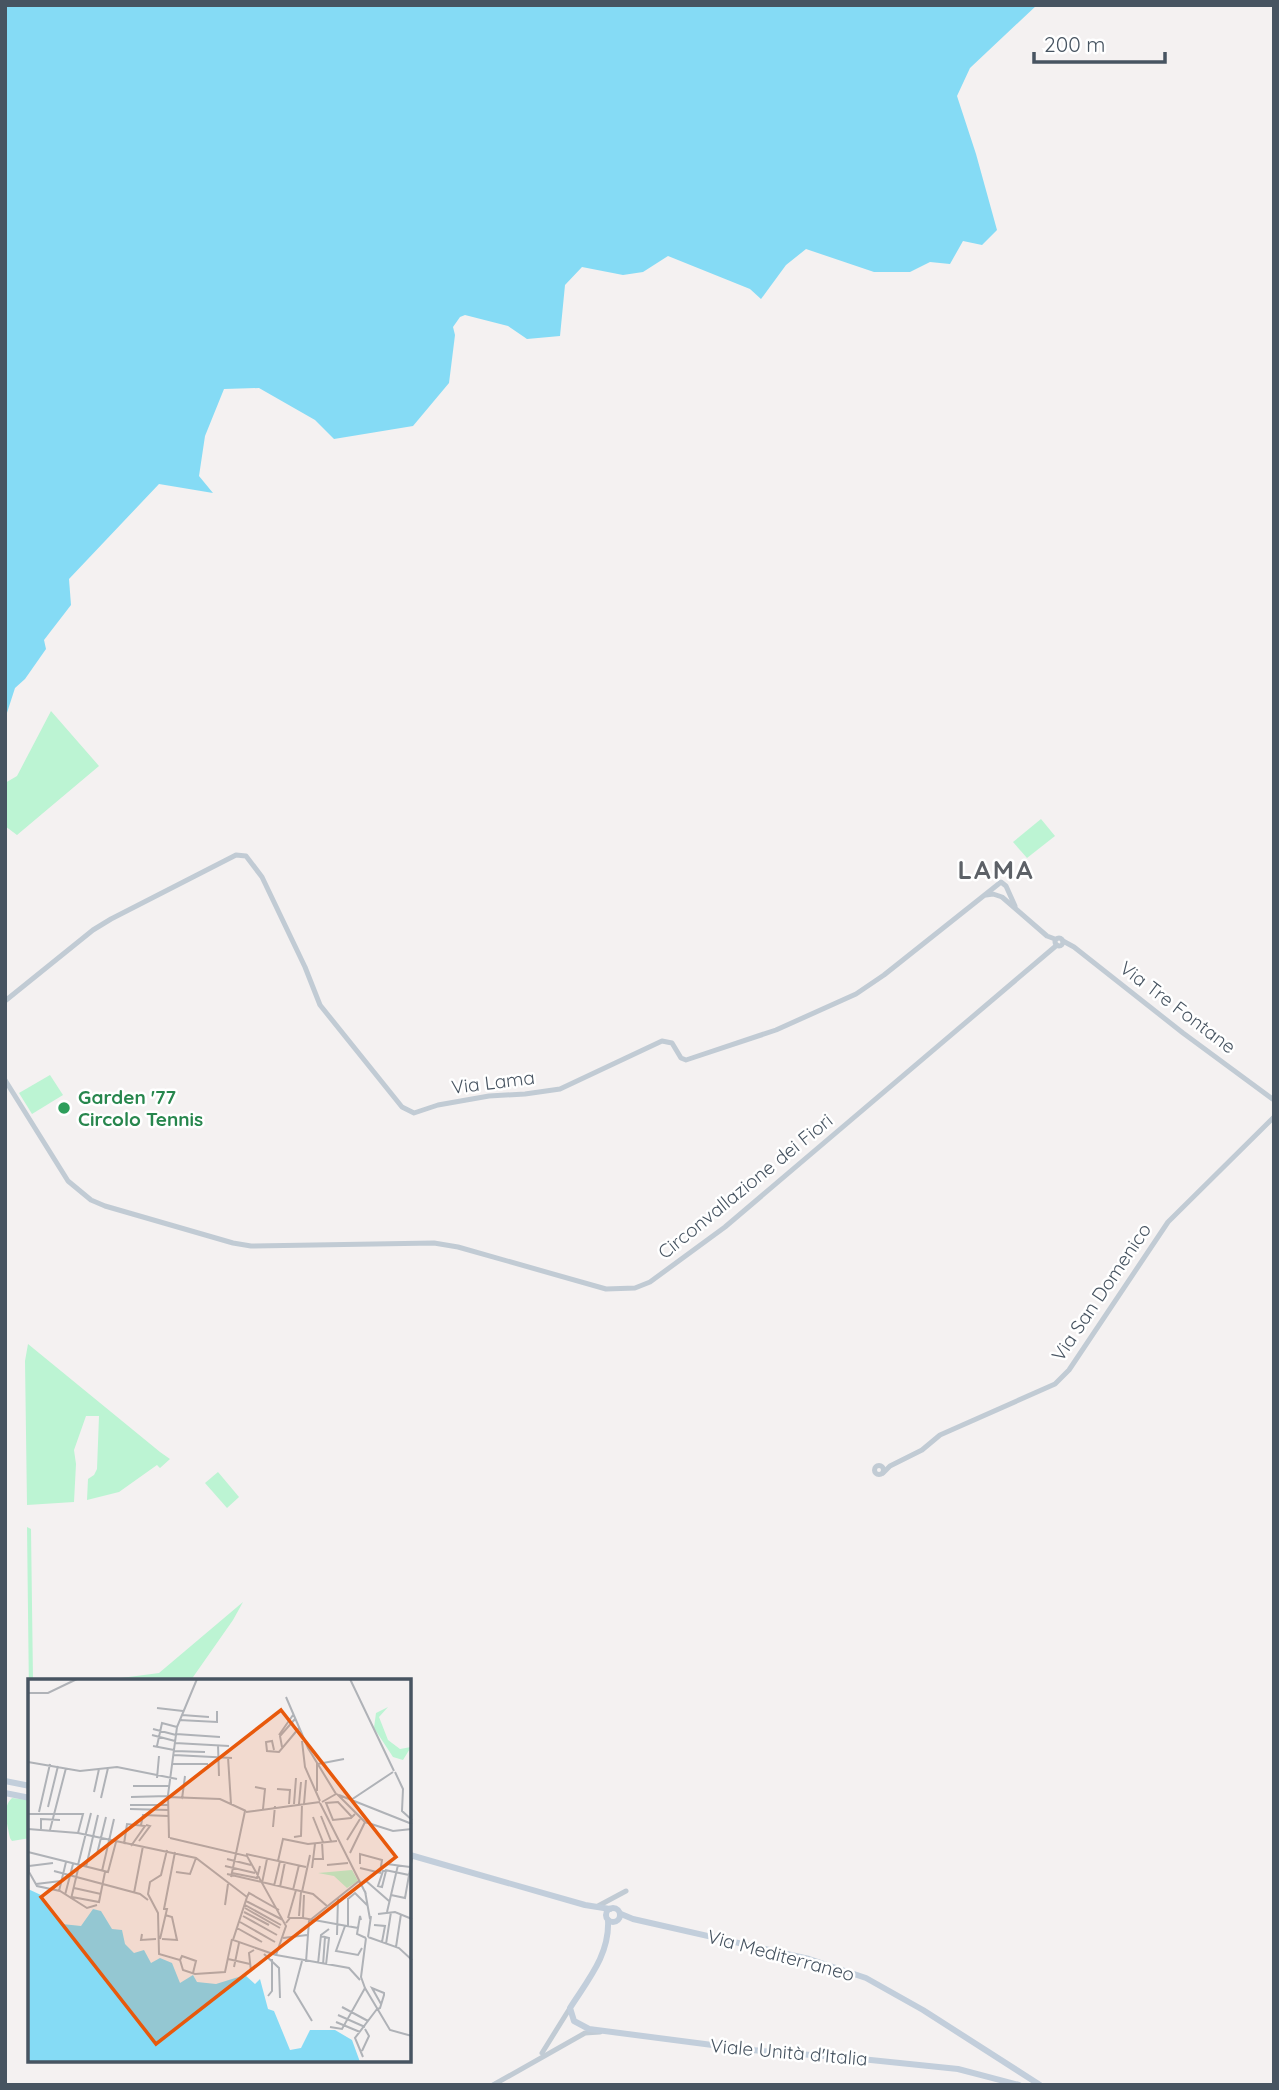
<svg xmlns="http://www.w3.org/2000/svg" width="1279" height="2090" viewBox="0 0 1279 2090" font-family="Quicksand,sans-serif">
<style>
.green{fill:#bcf4d3}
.water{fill:#85dbf5}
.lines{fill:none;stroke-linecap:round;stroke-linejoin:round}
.tertiary{stroke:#c1cbd4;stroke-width:5}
.secondary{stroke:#c2cedb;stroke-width:6}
.leisure-dot{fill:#2e9e5b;stroke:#fff;stroke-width:2.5}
.labels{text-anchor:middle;stroke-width:5;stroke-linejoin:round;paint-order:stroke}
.street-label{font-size:19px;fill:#475461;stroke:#fff}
.leisure-label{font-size:19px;font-weight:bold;fill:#27864d;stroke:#fff;text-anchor:start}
.district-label{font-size:26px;font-weight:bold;letter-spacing:2px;fill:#5d6167;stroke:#fff}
.inset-road{fill:none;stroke:#afb2b7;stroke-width:2}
.view{fill:#e8590c;fill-opacity:0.15;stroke:#e8590c;stroke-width:3.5}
.inset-edge{fill:none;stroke:#475461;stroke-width:3.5}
</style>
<rect width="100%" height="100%" fill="#f4f1f1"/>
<g class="green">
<path d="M51,711l48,55 -82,69 -12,-9v-43l12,-7z"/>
<path d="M1041,819l14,17 -28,22 -14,-16z"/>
<path d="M50,1075l13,20 -31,19 -13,-21z"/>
<path d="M28,1344l132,108 10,7 -10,9 -3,-3 -38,27 -32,8 1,-21 6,-4 3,-6 2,-53h-13l-12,34 2,14 -2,38 -47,3 -2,-144z"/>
<path d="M218,1472l21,25 -12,11 -22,-25z"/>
<path d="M27,1527l4,2 2,151h-3l-1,16z"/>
<path d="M243,1602l-10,18 -42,60h-85l53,-7z"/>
<path d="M12,1798l18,2v38l-18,3 -2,-3c-2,-13 -9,-30 2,-40z"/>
</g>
<path class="water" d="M5,5h1032l-67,63 -13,28 19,58 21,76 -15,15 -19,-4 -13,23 -20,-2 -20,10h-36l-68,-23 -20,16 -25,34 -11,-10 -82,-33 -25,16 -20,3 -41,-8 -17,18 -5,51 -33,3 -19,-13 -43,-11 -5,2 -7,10 2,8 -6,48 -36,43 -79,13 -19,-19 -56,-32 -35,1 -19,47 -6,40 14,17 -54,-9 -90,95 2,26 -27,35 2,9 -21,30 -10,9 -10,31z"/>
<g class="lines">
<g class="tertiary">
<path d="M986,895l7,-1 9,3 45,39 8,3"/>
<circle cx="1059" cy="942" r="4"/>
<path d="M1063,941l11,6 109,86 91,67"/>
<path d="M5,1001l88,-71 18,-11 125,-64 10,1 16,21 43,90 15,38 82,102 12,6 24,-8 51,-9 36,-2 35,-5 102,-48 10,2 9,15 5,2 90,-30 80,-36 28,-19 117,-93 5,4 9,20"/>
<path d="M5,1080l63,101 23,19 14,6 128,37 18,3 183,-3 24,4 148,42 29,-1 15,-6 75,-55 332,-282"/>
<circle cx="879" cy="1470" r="4.5"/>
<path d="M883,1473l7,-7 32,-16 18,-15 115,-51 14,-14 99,-148 106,-105"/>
<path d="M598,1906l28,-15"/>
<path d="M542,2053l28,-45"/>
<path d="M493,2085l92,-52 15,-1"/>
</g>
<g class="secondary">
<path d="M5,1781l25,5"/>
<path d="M5,1793l25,5"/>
<path d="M410,1855l175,50 25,4"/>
<circle cx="613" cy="1915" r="7"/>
<path d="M621,1914l12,5 176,40 57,19 57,32 117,75"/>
<path d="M608,1920c2,35 -21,61 -38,88l4,13 15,8 162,21 110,9 97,10 61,16"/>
</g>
</g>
<circle class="leisure-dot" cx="64" cy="1108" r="7"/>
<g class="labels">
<g class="street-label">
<text transform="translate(1178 1007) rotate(37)" y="7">Via Tre Fontane</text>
<text transform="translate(493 1082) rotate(-7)" y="7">Via Lama</text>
<text transform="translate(745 1186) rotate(-39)" y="7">Circonvallazione dei Fiori</text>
<text transform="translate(1101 1292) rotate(-56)" y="7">Via San Domenico</text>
<text transform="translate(781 1955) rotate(15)" y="7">Via Mediterraneo</text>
<text transform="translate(789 2052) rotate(5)" y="7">Viale Unità d'Italia</text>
</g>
<g class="leisure-label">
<text x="78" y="1104">Garden '77<tspan x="78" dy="22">Circolo Tennis</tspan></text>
</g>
<g class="district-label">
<text x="996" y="879">LAMA</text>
</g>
</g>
<g transform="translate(28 1679)">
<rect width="383" height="383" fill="#f4f1f1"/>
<path d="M360,28l-9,10 9,23 12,9 11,-2 -8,13 -10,-3 -19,-29 2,-15zM324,191l6,11 -11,7 -13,-12 -16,-3z" fill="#bcf4d3"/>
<path d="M0,210l13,6 21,29 19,2 12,-17 8,2 11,18 10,1 3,14 9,9 10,-3 7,13 9,-5 12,5 8,20 13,-8 4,7 19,2 29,-9 10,9 5,-5 8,30 6,2 16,39 11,-2 9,-18h25l17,10 8,22h-332z" fill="#85dbf5"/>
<path class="inset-road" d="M322,0l44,92M0,14h20l29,-14M258,18l22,51 28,46 -14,8M129,29l26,3M154,36l27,2M151,41l38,2v-11M125,50l23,6M148,55l44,3M124,56l23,6M251,56l14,-20M274,62l3,26 15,34M147,64l54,3M190,66l1,31M125,67l21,4M129,67l5,-23 15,4M254,68l-2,-11 15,-17M246,71l-2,-9 -6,1 1,9 12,1 20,-24M146,72l31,1M146,76l58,3M200,78l3,47M0,83l52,9 37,-4 60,12M289,84v28M144,85h36M290,85l26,-5M367,93l8,17 -1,22 10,9M129,99l2,-22M105,107h36M227,108l10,2 -2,20M249,110l13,1 -1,14M66,113l5,-23M309,115l28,28 28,9 19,-2M311,116l73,29M103,118l37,-1M140,118l52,2 26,12M73,119l7,-30M154,120l3,-23M323,121l42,-28M292,124l46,91M266,125l2,-26M271,125l2,-22M276,125l2,-24M102,126h38M20,128l10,-41M102,130l38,1M11,133l11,-48M218,133l74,-10M0,135h55l-5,19M293,137l10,25M285,138l10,25M324,138l-14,-15 -12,1 7,17 18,-2 4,-4M113,146l2,-10 25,1M245,148l2,-21M0,150l50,4 118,25 51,39 -14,43 43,15M13,150v-10l19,1M22,151l16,-62M266,158l7,-1 1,-32M141,159l-1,-43 9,-68 20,-48M142,159l77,18 39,70 -10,29 73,13 11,12M319,161l13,-21M111,162l11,-15 -4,-1M96,165l3,-20 18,2 -14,20M139,171l-6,25 -11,7 -2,12 10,19 1,41 21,6 3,10 12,4 30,-2 7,-33M0,173l80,20 8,-30M322,174l15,-31M69,175l9,-37M218,175l60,13M0,176l1,17 8,14 23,5 27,17 10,-3M199,180l24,6M286,180h9l-1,-17M250,182l5,-22 25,5 29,-3M332,185v-10l22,6 -2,13M359,185l23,3M50,186l13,-52M299,186l21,-2M1,187l24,-3M197,187l30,7M58,188l12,-52M284,189l3,-24M332,189l21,5M357,191l24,5M26,192l86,23 8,6M74,192l12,-52M355,192h3l-4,16 -4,-1zM148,193l14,2 6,-16M204,194l25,5 3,-12M199,195l86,20 14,12M203,198l14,-66M337,201l24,21M234,204l5,-24M8,205l25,-3M246,207l6,-25M252,208l5,-25M46,209l27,6M265,211l6,-25M31,212l7,-29M337,212l5,28M274,213l8,-37M106,214l9,-47M37,216l8,-31M363,216l14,3 7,-40M44,218l27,5 6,-30M219,218l2,-4 30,17M320,219v29M43,220l8,-34M320,220l7,-6 12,12M218,222l37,19M197,226l3,-21M217,226l36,20M217,229l35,20M136,230l11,-57M216,233l25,13M359,233l11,-47M350,235l17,-2 17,7M215,237l34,19M271,237l2,-24M260,239l8,-28M275,239l1,-23M333,241l-1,-4 -3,18 9,4M212,243l35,20M258,244l4,-5h13l55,10M346,246l11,1 -3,16M317,247l-9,25 22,4 4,-7M209,249l25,14M114,255l-1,6 15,-1M309,256l1,-37M293,257l8,2 -3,27M340,258l31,11 13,12M340,258l3,-21M255,259l24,-3M338,259l-5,39 4,11 25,42 22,6M132,260l7,-30h-4M134,260l15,1 -5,-23 -7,-2M358,265l5,-32M368,268l5,-33M236,275l15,14 1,30M200,280l22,5M152,281l2,-4 14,5 -3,12M274,282l-8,30 18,30M278,283l3,-41 50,-40M290,285l3,-29 8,-6M295,286l2,-28M206,288l5,-24M223,292l-2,-18 5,-3M240,317l4,-5v-32M314,328l26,14M350,330l2,-1 4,-13v-2l-12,-5 9,16M310,336l27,12M308,343l24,10M302,348l12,2 23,-41M334,372l7,-15 -4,-7M335,378l-8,-19 22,-29"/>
<path class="view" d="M253,31l115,147 -240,187 -115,-147z"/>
<rect width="383" height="383" class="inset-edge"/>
</g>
<rect width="1279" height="2090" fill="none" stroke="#475461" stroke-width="14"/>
<path d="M1034 52v10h131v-10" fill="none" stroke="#475461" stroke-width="3.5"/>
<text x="1044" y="52" font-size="21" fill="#475461" stroke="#ffffff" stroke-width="5" paint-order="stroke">200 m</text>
</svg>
